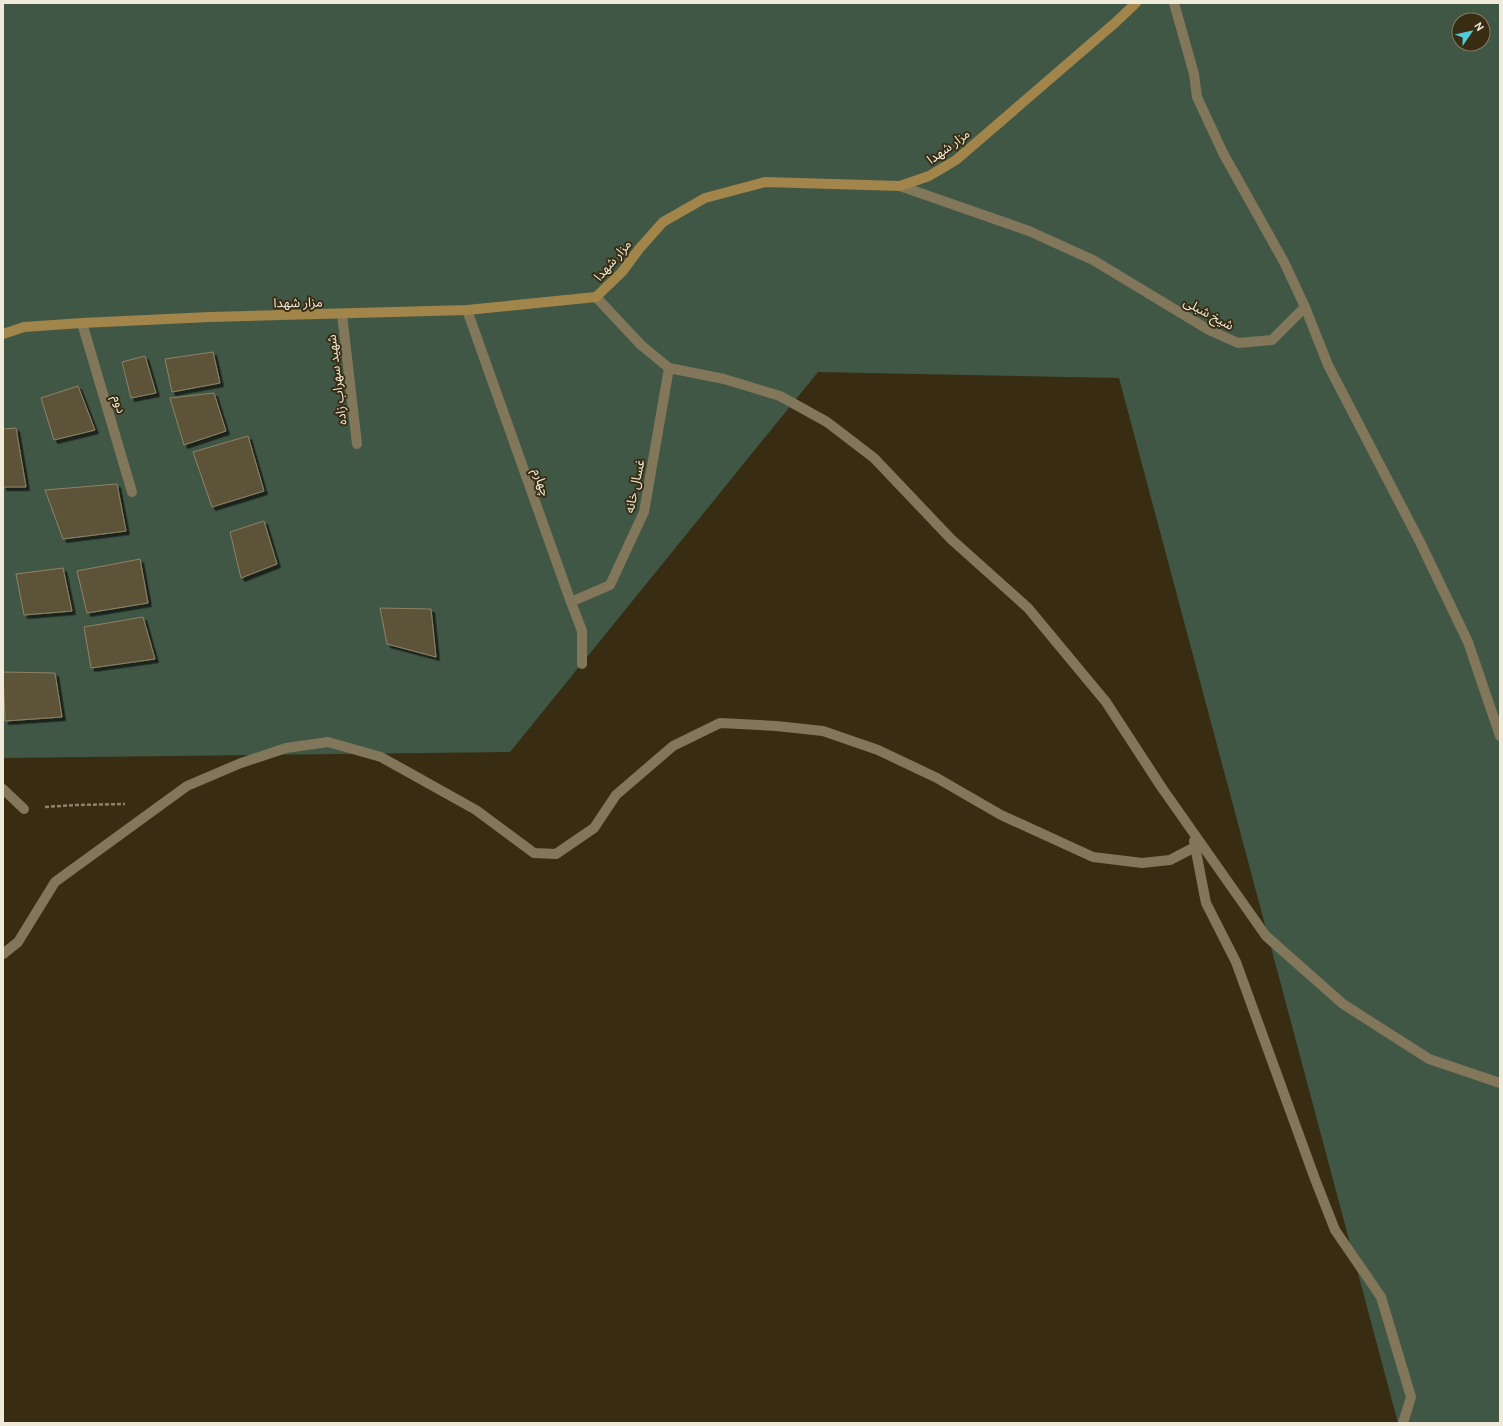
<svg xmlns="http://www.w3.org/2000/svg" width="1503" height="1426" viewBox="0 0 1503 1426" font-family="Cabin,'Noto Sans Arabic',sans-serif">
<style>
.green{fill:#405745;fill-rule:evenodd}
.building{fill:#5d5237;stroke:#8f8366;filter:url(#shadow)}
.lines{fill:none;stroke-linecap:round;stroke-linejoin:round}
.path{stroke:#8c836d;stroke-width:2.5;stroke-dasharray:4 2;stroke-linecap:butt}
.street{stroke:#82775b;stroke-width:10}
.secondary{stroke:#a1854a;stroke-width:10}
.labels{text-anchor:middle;stroke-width:4;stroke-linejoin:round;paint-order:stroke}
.street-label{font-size:13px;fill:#f0eada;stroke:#382d13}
</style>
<defs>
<filter id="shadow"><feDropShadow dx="3.5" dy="3.5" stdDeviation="0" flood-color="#0009"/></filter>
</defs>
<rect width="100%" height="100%" fill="#382d13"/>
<path class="green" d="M3,3h1497v1420h-102l-279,-1045 -301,-6 -308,380 -507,6zM1459,20h24v24h-24z"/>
<g class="building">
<path d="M213,352l7,31 -48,9 -7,-33z"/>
<path d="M145,356l11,37 -25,5 -9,-36z"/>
<path d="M78,386l17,44 -41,10 -13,-42z"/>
<path d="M214,393l12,38 -42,14 -14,-47z"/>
<path d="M16,428l10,59h-23v-58z"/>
<path d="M248,436l16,55 -52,16 -19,-55z"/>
<path d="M117,484l9,47 -63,8 -18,-49z"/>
<path d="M264,521l13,43 -36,14 -11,-46z"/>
<path d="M140,559l8,44 -61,10 -10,-42z"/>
<path d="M63,568l9,43 -48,4 -8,-41z"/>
<path d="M380,608l51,1 5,48 -49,-13z"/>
<path d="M143,617l12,42 -64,9 -7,-41z"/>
<path d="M3,672l52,1 7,44 -57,4z"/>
</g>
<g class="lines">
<path class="path" d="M45,807l31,-2 49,-1"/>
<g class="street">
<path d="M900,186l129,45 64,29 116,70 29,13 34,-3 33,-33 -21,-45 -61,-109 -26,-56 -3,-23 -20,-71"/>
<path d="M596,297l45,48 28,23 55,11 56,17 47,26 47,36 77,81 77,69 78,94 56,86 104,148 77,68 86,55 71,24"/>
<path d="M1305,307l23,58 92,177 48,100 32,94"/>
<path d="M467,310l101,284 14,37v33"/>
<path d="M342,314l15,130"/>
<path d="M82,323l50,169"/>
<path d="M571,602l39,-17 34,-73 25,-144"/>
<path d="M3,789l21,20"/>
<path d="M1194,841l12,62 30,59 79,217 20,51 46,67 30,100 -8,26"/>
<path d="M3,954l15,-12 37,-60 132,-96 54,-23 45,-15 42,-6 53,15 95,53 58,43 22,1 38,-26 22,-33 57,-49 47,-23 56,3 47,5 55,19 59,28 64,37 92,42 49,6 28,-3 25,-13"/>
</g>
<path class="secondary" d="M3,334l21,-7 58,-4 128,-6 257,-7 129,-13 26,-25 17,-23 24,-27 42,-24 60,-16 135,4 29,-10 27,-16 160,-138 20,-19"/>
</g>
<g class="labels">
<g class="street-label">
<text transform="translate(948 146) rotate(-36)" y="5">مزار شهدا</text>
<text transform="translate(612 260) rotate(-49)" y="5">مزار شهدا</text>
<text transform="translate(298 302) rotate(-1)" y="5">مزار شهدا</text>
<text transform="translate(1209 313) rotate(28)" y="5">شیخ شبلی</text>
<text transform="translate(336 380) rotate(-97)" y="5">شهید سهراب زاده</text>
<text transform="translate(120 404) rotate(73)" y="5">دوم</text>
<text transform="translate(542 482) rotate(70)" y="5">چهارم</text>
<text transform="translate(634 486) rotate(-78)" y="5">غسال خانه</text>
</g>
</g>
<rect width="1503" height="1426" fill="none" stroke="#f0eada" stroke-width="8"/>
<g transform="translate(1471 32) rotate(56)"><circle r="19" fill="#382d13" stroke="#827963"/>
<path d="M0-3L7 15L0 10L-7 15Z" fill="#52cbd7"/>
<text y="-6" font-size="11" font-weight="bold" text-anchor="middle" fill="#f0eada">N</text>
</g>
</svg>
